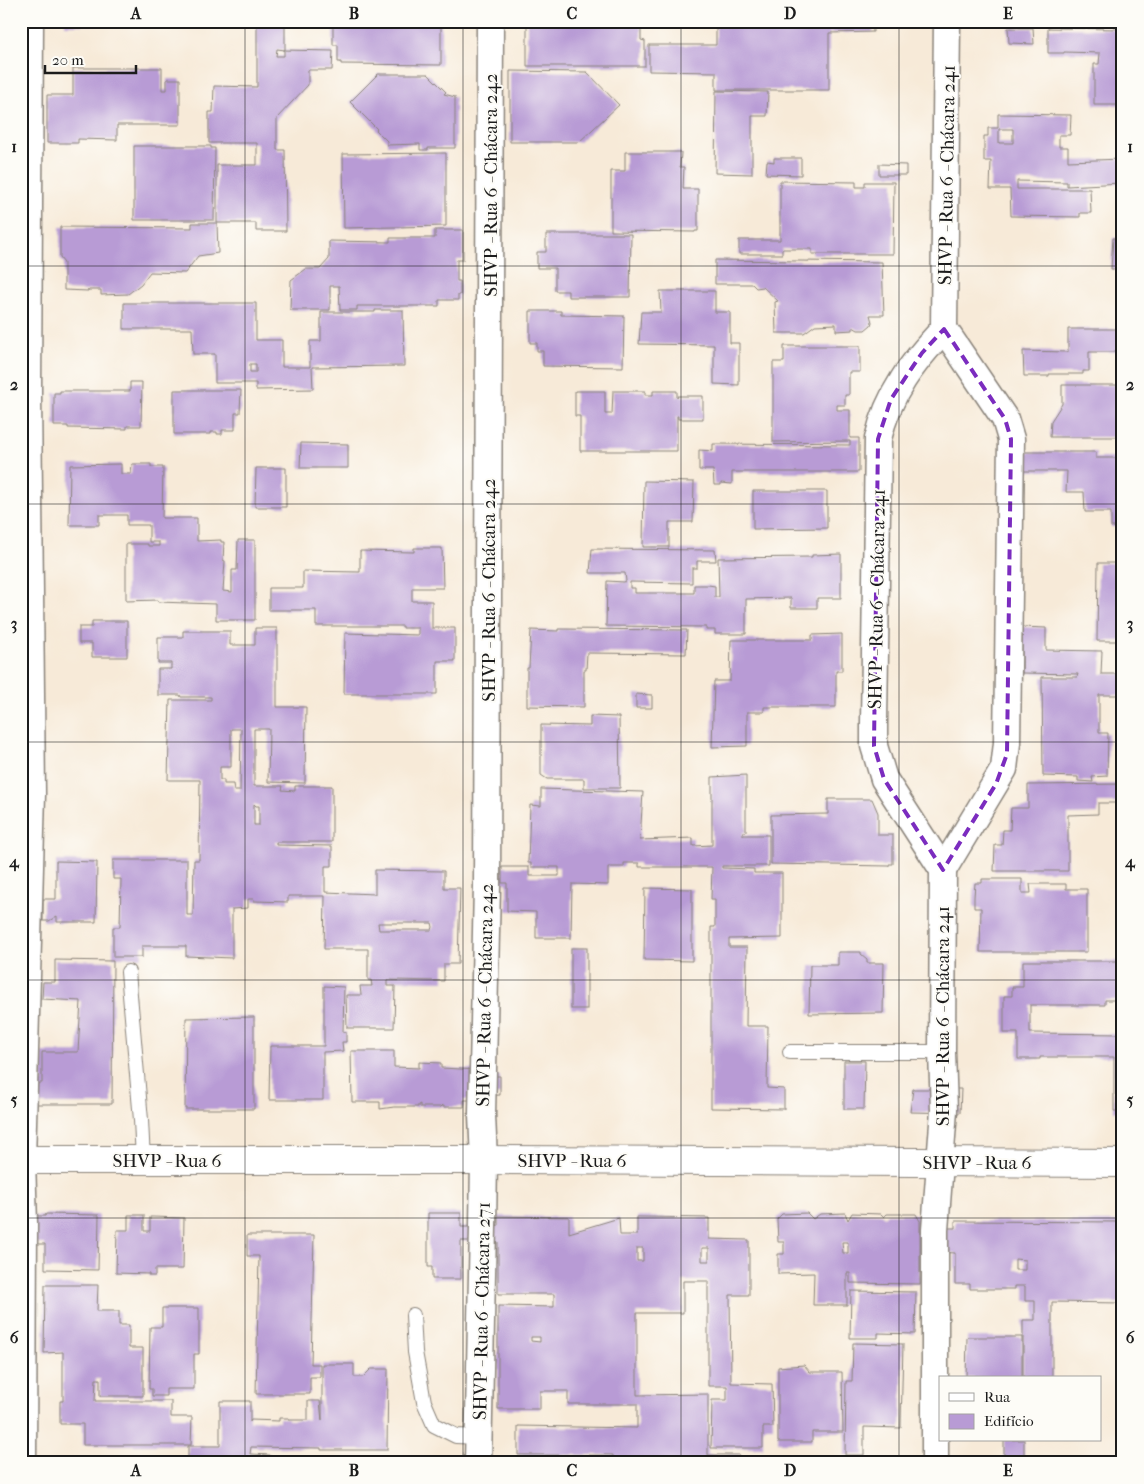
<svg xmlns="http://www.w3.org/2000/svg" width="1144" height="1484" viewBox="0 0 1144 1484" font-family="'IM FELL French Canon',serif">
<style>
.building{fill:#b89bd5;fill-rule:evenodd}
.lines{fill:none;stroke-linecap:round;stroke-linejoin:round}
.service-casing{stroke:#8a837a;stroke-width:16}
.minor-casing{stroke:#8a837a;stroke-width:29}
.tertiary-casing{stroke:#8a837a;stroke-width:30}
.service{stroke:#fff;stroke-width:14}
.minor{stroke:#fff;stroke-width:26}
.tertiary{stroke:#fff;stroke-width:28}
.marked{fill:none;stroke:#7b2cbf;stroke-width:4;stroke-dasharray:10 6;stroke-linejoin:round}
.grid{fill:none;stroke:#1c1c1c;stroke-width:1;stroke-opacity:0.55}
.labels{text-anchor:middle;stroke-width:4;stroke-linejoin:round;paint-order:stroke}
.street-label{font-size:19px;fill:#1c1c1c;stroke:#fdfcf7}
.neatline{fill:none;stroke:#1c1c1c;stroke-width:2}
.grid-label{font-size:16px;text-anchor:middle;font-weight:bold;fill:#1c1c1c}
</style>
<rect width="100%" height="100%" fill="#fdfcf7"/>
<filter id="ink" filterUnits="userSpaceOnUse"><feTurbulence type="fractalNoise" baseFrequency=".02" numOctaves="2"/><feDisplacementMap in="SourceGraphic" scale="10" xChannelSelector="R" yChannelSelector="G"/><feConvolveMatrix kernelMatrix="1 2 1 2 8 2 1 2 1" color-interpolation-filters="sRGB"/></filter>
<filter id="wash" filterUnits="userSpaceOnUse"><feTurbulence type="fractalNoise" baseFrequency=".0096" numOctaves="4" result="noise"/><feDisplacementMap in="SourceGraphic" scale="20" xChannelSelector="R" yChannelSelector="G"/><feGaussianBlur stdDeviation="1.12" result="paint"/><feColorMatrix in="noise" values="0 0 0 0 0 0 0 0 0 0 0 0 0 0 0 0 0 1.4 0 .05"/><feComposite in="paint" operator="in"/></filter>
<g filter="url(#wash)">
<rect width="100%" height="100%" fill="#f7ead8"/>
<g id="blocks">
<g class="building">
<rect x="65" y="21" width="63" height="4"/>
<path d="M257,21h28v29l-8,-1 -1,7h8v-6l49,1 -1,19h-24v15l-31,33v32h8l1,81h-30v-8h-39l1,30 -20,3 -13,17 -35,-1 -9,12 -13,10 -27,1v-5h-13v1l-24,-1v-27l-4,-5v-31l132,1v-5h25v-58h40v-22h-48v-31h4l1,-26 43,1z"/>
<path d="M333,21h108v44l-100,-1v-2h-3v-17h-5z"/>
<path d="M527,21h114v19l4,1v25h-118z"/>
<path d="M716,21h157v11l-44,1v57h-113v-18l-67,-1v-26h67z"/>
<path d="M1008,28h25l1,16 -25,-1z"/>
<path d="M1048,28l75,1v76h-29v-41h5l1,-11 -36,-1v1h-16z"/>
<path d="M73,68h89v22h5v-11h13v46h-63v15l-39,-1v4h-31v-48h26z"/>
<path d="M510,71l77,1 32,33 -40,37h-69z"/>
<path d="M378,74h50l18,18 -2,2 11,3v51h-27v2h-8v-6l-33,1v-4l-11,-11 1,-1 -27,-27z"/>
<path d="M716,91l52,1 -1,24h-15v58l-37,-1z"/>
<path d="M998,114l73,1 -1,20h-11v12h9v14l55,-2 -2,24 -54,3v-4l-50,-1v8h73l1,24h-11v4l-69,-1 -1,-27h-20l1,-28h-7v-25h4v-8h10zM999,129h14v14h-14z"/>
<path d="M134,146h77v2h4l-1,72h-80z"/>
<path d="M625,152h56l-1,15h4l-1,22h15v42h-3v1l-84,-1v-60h14z"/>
<path d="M446,153v73l-102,2 -1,-74z"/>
<path d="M774,158h27v17l-35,-1 1,-13 7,1z"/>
<path d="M879,164l27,1v10h-27z"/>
<path d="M780,181l76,1v5h9v-5h29l-1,72h-81v-5h-30v5h-43v-14h41z"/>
<path d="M435,230h28v30h-6v21h3v14h-2v5h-19v6h-82v4h-17l-1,-24h-9v24h-40l1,-30 15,-11h14l9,-10v-18l61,1v-4h45z"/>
<path d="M546,234h85l-1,63h-62v-6h-13v-23h-18v-16h9z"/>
<path d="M1113,238h10v114h-34v19h-6v3h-34v2h-25l-1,-25 45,1v-23h49v-60h-6z"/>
<path d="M715,260l167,2 2,53h-14l2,7 -1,3 -6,5h-7l-5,-3v3l-17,1v-7l-21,1 -11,8h-28l-1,-31 3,-1 -15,-14 -7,1 -4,-4h-37z"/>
<path d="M660,291h55v21h15v31h9v42l-25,-1v-39l-75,-1 2,-32h20z"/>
<path d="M124,303h132v37h26v27h28v-26h11v-29h54v-2h28l1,56 -92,1 1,22 -57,1v-7h-41v-29h-22l-1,-25h-68zM250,364h6v8h-6z"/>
<path d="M530,311h31v4l63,1 -1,51 -80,-1v-15h-6v-8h-7z"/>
<path d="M784,346h76v26h-11v23h-4v10h-8v5h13v28h9v34h-127v12l-11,-1v2h-7l-1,-15h-14v-20l14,1v-7l137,1v-4l-77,1v-80h11z"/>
<path d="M130,382h12l-1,44h-14v3l-59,-1v-2h-14v-33h6v-2h70z"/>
<path d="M1062,385h61v52h-73l1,-16 11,-17z"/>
<path d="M174,390h67l-1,23h-5v17h-13v4h-5v-2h-6v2h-37z"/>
<path d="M575,391h30v23h7l1,-23h32v4h8v-4h24v7l1,-2h25v23h-25v-3h-1v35h-97v-35h-5z"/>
<path d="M301,443l47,1v24h-48z"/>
<path d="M1023,452h73v6h25l-1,5h3v64h-12v-15h-26l-1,-20h-18l1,-21h-45z"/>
<path d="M121,464v10h10l1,-10h19v3h12l-1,51h35v23l24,-1v2h3l-1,18 2,1 -2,30 9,1v-22h5l1,-30h17v80h-39v-16l-58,-2v-2l-32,1v-57h22v2h11v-4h-10v-17h-22v-10h-28v10h-30l1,-60z"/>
<path d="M256,468h30v39h-31z"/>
<path d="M644,481l50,1 -1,40h-24v25h-26z"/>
<path d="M753,491h74v37l-74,1z"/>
<path d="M414,548h28l1,40h-31v13h20v27h23v33h-18v33h-93l1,-61 73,2v-7h-15v-2h-87v-16h-47v-22h34v-17l57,1v-21l54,1z"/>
<path d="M592,549l123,1 1,11h-19v7h-5v15l-62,-1v6h5v5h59v-8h14l7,1v11h4l-1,-39 94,-1v-2l29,-1v44h-24v10h-26v-10l-45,1v35h-31v-4h-9v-3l-100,-1 1,-45 17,1 2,-1 -1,-8h-35z"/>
<path d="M1098,563h25v78h-26z"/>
<path d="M92,621h35v36h-35v-14h-13v-16h13z"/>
<path d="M1022,627l24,1v22l56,1 -1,23h22v21h-24v38h9l-1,43 -15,1 1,5 -15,-1v-4l-35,-1 -1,-99h35l1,-3 -56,-1z"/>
<path d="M255,628h22v79h29l-1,76 -37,-1 1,-53h-15v57h29l-1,4 13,1v-5h37v56h-56v3l56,1v20h-7v26l50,2v-24l69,1v17h16l-2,76h-14v17l-57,-1v6h8l-1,42h-47l-1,-33h15l-1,-9h12l-1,-6h-3v-31h-44l1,-53h-37v6l-34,-1v-2h-6v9l-16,1v49l-46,-2v-10h-44v11h-29v-30h7l1,-48h-8v-19h74v55h6l1,-55h5l1,-80h-32l2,-80h41v-3h-30l-1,-2h-22v-26h13v-6h-13v-26h25v-6h47v14h25zM231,729h10l-1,62h-6l-1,-7h-9v-4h-4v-13h11zM254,804l2,2h3v19h-5zM378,923h54l1,4 -1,3h-53z"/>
<path d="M558,629l129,1 -1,24 -99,-1 -1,17h-2v37l-57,-1v-38h2l2,-38 27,1z"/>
<path d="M842,634v37h-6v36h-72v5h-17v34l-35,1 2,-66h16l1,-41h81v-5z"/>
<path d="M636,694l16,1v13h-16z"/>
<path d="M590,716l29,1 1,71h-36v-9h-37l-6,-4v-50l49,1z"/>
<path d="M746,775v57h-3v3h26v31h-47v2l32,1v4h28v65l-53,1v8h18l-1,79h22l-1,62 17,1v20l-73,-1v-181h4v-28h-4l1,-32h-73v-4h-15v4h-16v18l-36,-1 -1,54h-35v-26l-29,-1v-28h-5v-16h27v9h30v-9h-28v-4h-3l2,-58 11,1v-17l102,3 -3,48 53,-2v8l19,-1v-68z"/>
<path d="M1123,784v19h-25v11l-30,1v56h-74l1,-26h7l1,-15h7l1,-22h17v-23z"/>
<path d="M828,799h44l6,14v22h15v29h-4v2l-118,-2v-49l57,-1z"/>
<path d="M56,861l41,1 -1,60h-39v-6l-8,5h-6v-22h13z"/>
<path d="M982,879h40v14h9l-1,-9h36v5h21v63h-107l1,-44h-7v-11l1,-14h7z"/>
<path d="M645,888l47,1v72l-48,-1z"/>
<rect x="571" y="948" width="16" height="61"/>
<path d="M838,952h23v2l6,5v4h17l-1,50 -74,1 1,-49h28z"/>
<path d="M55,960l58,1 -1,143h-91v-21h21v-31h36l3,-51 -39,-2 1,-17h12z"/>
<path d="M1023,961h97v39h-15v5h-75v28l93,1v77h-9v-54h-74v2h-22v-26h-14v-37h8v-9h11z"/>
<path d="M324,986l20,1 -1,45h3v10h-4l1,9 -20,1v48h-54l1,-54h54z"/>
<path d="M254,1017v92h-69l1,-91z"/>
<path d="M351,1051h43v16l25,1v-6l22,1v5l39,2v6h20v19l-21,1v4h-15v7h-21v-2l-2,2h-21v-3l-2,1v2h-24l-14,2v-7h-28z"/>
<path d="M844,1061h21l-1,48h-20z"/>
<path d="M913,1089h48l-1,24 -50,-1z"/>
<path d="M428,1213h33v14h25l9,-5 3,4v-10l71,1v16l50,-15 1,17h17v-18l72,1v21l40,1v55h-19l1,88 41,1 1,43h-10v21h-52l1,-48h15v-14h-19v-105h-25v32h-46v82l71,-1v61h31v8h-126v-8h-95v-29l119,2v-24h-69v-13h-28v18h-42v-103l56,1v-13h-56v-52l-4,4 -8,-5h-25v38h-29v-12h-4zM637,1248h6v13h-6zM702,1248h7v13h-7zM531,1337h9v5l-9,-1z"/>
<path d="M807,1213l6,6 7,-5 25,-1 3,7 4,-7 29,1 3,3 3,-3h29l4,7v63l-70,-1v-10h-3v32h-34l1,-32 -36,1v-20h6v-12h-6l-1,-23 5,-5zM842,1242h6v11h-5z"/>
<path d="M46,1214l53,1 -1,55 -53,-1v-25h-24v-28h24z"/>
<path d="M128,1215h16v16h6v-14l34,1 -1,51h-28v7h-6v-2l-33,-1 1,-43h11z"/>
<path d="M955,1221l168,1v81l-71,-1v76h-29v-58h12v-19h-10v-15h-11v3h-44v-5h-15v-31l-17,-1v-24h17zM1015,1259l10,1v10h-10z"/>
<path d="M247,1235h67l-3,129h9v13h-10v17h-54l3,-138h-12z"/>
<path d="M45,1285h53l-1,26h22v14h10v23h14v48h-43v-17h-4l-1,22h76v16h21l-1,28h-108v-21h-23v-23h3v-49l-19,1z"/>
<path d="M851,1291l65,1 -1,42 -37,-1v5h-28z"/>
<path d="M162,1308h37v46h-5v35h-28v7h-14v-7h-3l1,-62h12z"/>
<path d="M967,1337h55v41h-56z"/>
<path d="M853,1343l50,1 -2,84 -37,-1v28h-19l1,-74h6z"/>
<path d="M322,1364h32v13h9l8,-8h17l-1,81h-66v-2l-70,-1 -1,7 20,1v8h-65v-4l-17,1v-14h32v-45h30v21l1,-2 28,1v-3h9v2h20v-19h12l2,20z"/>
<path d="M804,1365l6,7h32l1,60h-31v10h-34v-75z"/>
<rect x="1004" y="1440" width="20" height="18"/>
<path d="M359,1459l82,1v3h-82z"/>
</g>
</g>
</g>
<g filter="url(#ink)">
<use href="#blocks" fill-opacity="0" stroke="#8a837a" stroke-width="1"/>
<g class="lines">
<g class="service-casing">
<g id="service">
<path d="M128,972l13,148 2,40"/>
<path d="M790,1052h152"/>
<path d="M413,1315l2,37 9,50 10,23 22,11 22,1"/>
</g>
</g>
<g class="minor-casing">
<g id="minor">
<path d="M943,870l61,-101 3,-26 4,-304 -6,-20 -61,-90"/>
<path d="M23,1463l1,-239 -2,-64 10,-366 -4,-399 2,-374"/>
<path d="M478,1463l5,-236 1,-67 -2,-45 5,-229 3,-865"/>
<path d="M935,1463v-233l9,-120 -2,-58 1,-182 -59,-91 -10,-33v-23l4,-284c10,-45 35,-77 66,-110l3,-308"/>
</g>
</g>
<g class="tertiary-casing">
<path id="tertiary" d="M21,1160h463l639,3"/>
</g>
<use href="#service" class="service"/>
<use href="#minor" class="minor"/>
<use href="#tertiary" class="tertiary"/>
</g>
</g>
<path class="marked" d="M944,329l61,90 6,20 -4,315 -11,30 -53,86 -59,-91 -10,-33 4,-307 13,-40 31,-46z"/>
<path class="grid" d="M245,21v1442M463,21v1442M681,21v1442M899,21v1442M21,266h1102M21,504h1102M21,742h1102M21,980h1102M21,1218h1102"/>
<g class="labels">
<g class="street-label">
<text transform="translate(946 175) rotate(-89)" y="7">SHVP - Rua 6 - Chácara 241</text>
<text transform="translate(490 185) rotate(-90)" y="7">SHVP - Rua 6 - Chácara 242</text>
<text transform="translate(488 590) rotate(-90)" y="7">SHVP - Rua 6 - Chácara 242</text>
<text transform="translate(876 599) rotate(-89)" y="7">SHVP - Rua 6 - Chácara 241</text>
<text transform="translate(484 995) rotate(-89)" y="7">SHVP - Rua 6 - Chácara 242</text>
<text transform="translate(942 1016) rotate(-90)" y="7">SHVP - Rua 6 - Chácara 241</text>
<text x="167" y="1167">SHVP - Rua 6</text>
<text x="572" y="1167">SHVP - Rua 6</text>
<text x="977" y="1169">SHVP - Rua 6</text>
<text transform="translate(481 1311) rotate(-89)" y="7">SHVP - Rua 6 - Chácara 271</text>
</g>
</g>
<rect width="1144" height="1484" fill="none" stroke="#fdfcf7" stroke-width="55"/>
<rect x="939" y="1376" width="162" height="65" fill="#fdfcf7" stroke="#a3a29f"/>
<rect x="949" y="1393" width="25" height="8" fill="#ffffff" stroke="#a3a29f"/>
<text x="984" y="1402" font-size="15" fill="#1c1c1c">Rua</text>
<rect x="949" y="1414" width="25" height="15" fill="#b89bd5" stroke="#a3a29f"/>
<text x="984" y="1426" font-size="15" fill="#1c1c1c">Edifício</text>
<path d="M45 65v8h91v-8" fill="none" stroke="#1c1c1c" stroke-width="2.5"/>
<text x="52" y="65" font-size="15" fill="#1c1c1c" stroke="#fdfcf7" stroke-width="4" paint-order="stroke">20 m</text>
<rect x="28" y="28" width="1088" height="1428" class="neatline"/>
<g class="grid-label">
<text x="136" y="19">A</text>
<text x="354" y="19">B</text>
<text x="572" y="19">C</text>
<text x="790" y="19">D</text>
<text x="1008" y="19">E</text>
<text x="14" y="152">1</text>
<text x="1130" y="152">1</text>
<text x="14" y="390">2</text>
<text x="1130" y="390">2</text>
<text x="14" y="629">3</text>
<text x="1130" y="629">3</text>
<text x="14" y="867">4</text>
<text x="1130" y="867">4</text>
<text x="14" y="1105">5</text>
<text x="1130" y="1105">5</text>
<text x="14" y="1343">6</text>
<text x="1130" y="1343">6</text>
<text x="136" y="1476">A</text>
<text x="354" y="1476">B</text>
<text x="572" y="1476">C</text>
<text x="790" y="1476">D</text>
<text x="1008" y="1476">E</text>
</g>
</svg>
